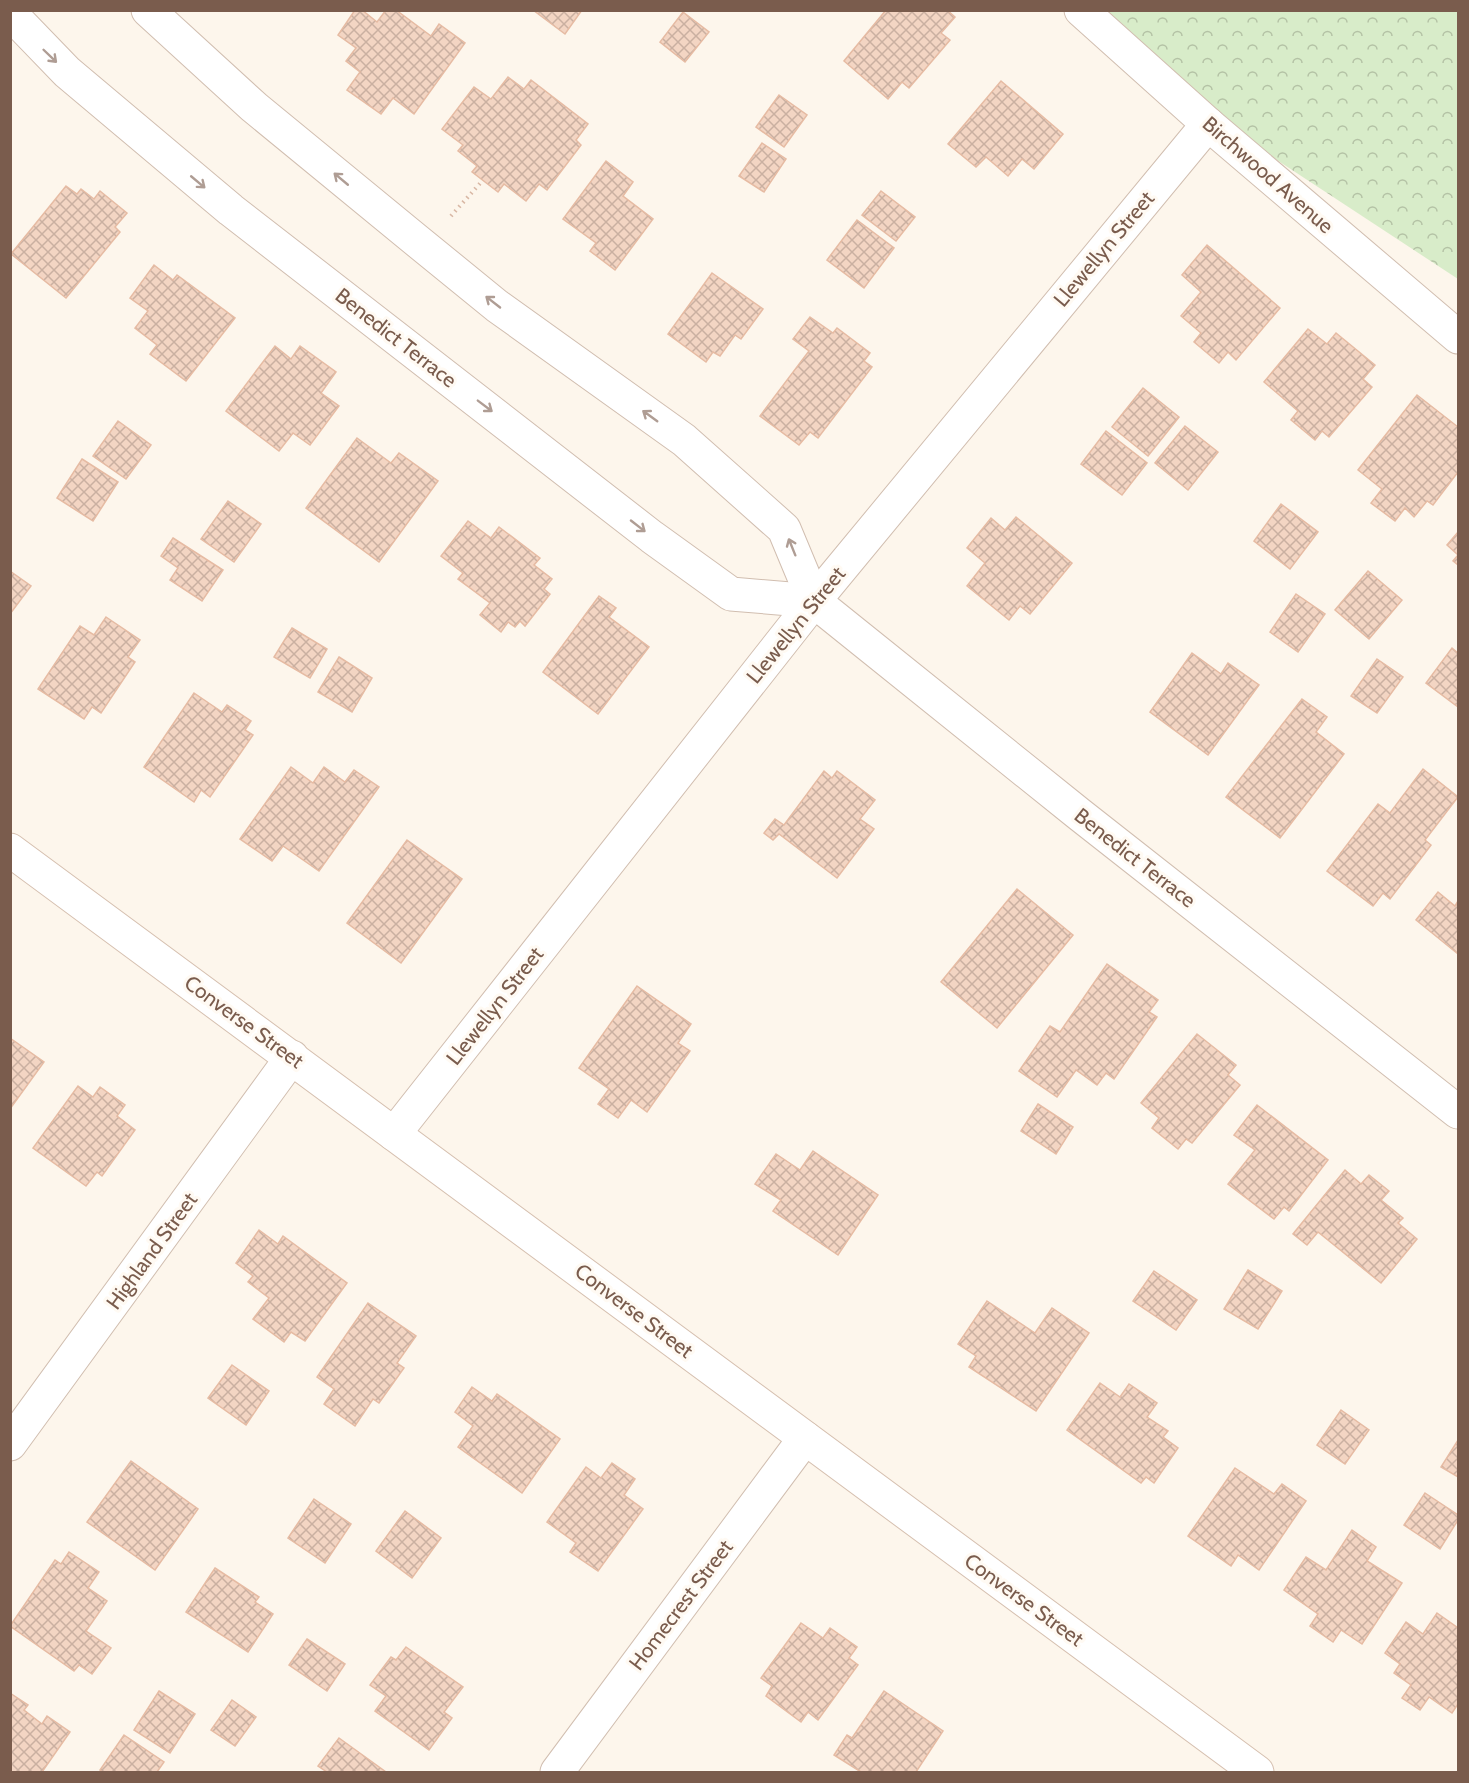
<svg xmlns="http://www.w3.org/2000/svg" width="1469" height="1783" viewBox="0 0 1469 1783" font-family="Cabin,sans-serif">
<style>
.park{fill:url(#park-crowns)}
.building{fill:url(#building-cross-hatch);stroke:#e6bba3;stroke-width:1.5}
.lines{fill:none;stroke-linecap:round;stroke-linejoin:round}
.street-casing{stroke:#d1beb0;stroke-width:35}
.secondary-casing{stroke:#d6c0b0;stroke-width:35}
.path{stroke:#d9b8a5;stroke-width:4;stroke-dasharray:1.5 4.5;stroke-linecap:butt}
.street{stroke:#fff;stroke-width:33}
.secondary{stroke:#fff;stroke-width:33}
.oneway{stroke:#af9d94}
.labels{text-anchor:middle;stroke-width:6;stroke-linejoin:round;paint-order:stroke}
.street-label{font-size:21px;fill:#7a5c4d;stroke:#fffaf3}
</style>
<defs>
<pattern id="park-crowns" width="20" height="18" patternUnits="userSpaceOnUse" patternTransform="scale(1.5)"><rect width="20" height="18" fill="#d8ecc9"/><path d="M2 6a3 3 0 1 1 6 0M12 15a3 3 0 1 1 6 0" fill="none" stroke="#b4c2a5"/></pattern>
<pattern id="building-cross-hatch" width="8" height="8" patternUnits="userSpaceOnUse" patternTransform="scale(1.5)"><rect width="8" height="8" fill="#f3d5c3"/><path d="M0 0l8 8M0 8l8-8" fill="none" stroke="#cab0a1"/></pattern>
</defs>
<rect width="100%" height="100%" fill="#fdf6ec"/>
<path class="park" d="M1083,11h375v268l-332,-218z"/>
<g class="building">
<path d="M355,10h7l15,12 9,-12h10l35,26 8,-12 26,19 -51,71 -21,-16 -12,16 -34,-24 13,-18 -14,-11 10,-13 -18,-13z"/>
<path d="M533,10h49l-17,24z"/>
<path d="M886,10h61l8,7 -14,16 9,7 -41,48 -7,-6 -14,17 -44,-38z"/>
<path d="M683,12l26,20 -24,30 -25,-20z"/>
<path d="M508,77l16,12 7,-9 57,44 -12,16 5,5 -34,45 -8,-6 -13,17 -22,-17 -6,8 -26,-20 5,-6 -19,-15 5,-6 -21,-16 32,-42 17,12z"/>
<path d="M1001,81l62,53 -29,35 -12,-10 -14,17 -22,-19 -10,10 -28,-23z"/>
<path d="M779,95l28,20 -23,32 -28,-20z"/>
<path d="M762,143l24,16 -22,33 -25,-16z"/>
<path d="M606,161l27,21 -10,14 30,23 -38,51 -25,-19 6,-8 -33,-24z"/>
<path d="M66,186l11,8 4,-5 13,10 6,-8 27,22 -12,14 5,5 -54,66 -55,-44z"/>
<path d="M881,191l34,26 -19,24 -34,-26z"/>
<path d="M857,220l37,28 -30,40 -37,-28z"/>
<path d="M1207,245l73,63 -44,52 -8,-8 -9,11 -25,-21 7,-9 -20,-17 20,-24 -19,-17z"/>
<path d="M154,265l19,15 4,-5 58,43 -49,63 -36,-27 7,-9 -22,-17 13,-17 -18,-13z"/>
<path d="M712,273l51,36 -22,30 -6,-4 -15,21 -7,-4 -7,10 -38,-28z"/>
<path d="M810,317l23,16 4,-5 33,25 -6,8 8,6 -54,71 -8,-6 -11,13 -39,-29 49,-65 -16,-12z"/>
<path d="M1308,329l19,15 9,-11 39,32 -12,14 9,8 -43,50 -7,-6 -7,9 -24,-20 7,-9 -34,-29z"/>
<path d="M275,346l16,13 9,-13 36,26 -15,21 18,13 -29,39 -17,-12 -14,18 -53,-40z"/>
<path d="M1143,388l36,29 -31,39 -36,-29z"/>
<path d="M1417,395l41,32v45l-25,33 -6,-4 -13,16 -9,-9 -10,13 -24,-18 11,-14 -24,-19z"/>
<path d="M118,421l33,24 -25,34 -33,-23z"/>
<path d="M1185,426l33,26 -30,38 -33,-27z"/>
<path d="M1106,431l41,32 -25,32 -41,-31z"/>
<path d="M357,438l34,25 8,-10 39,28 -59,81 -73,-54z"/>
<path d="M82,459l36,23 -25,39 -36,-23z"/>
<path d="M228,501l33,23 -27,38 -33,-23z"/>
<path d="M1281,504l37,28 -28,37 -36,-28z"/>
<path d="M1016,517l56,46 -42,51 -10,-8 -11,14 -42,-34 18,-23 -18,-15 24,-30 14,12z"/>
<path d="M468,521l23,17 8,-11 41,31 -6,7 18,14 -8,10 6,5 -25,32 -5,-5 -5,6 -7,-5 -7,10 -21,-17 10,-12 -32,-24 5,-6 -22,-17z"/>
<path d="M1458,532v33l-5,-4 5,-6 -11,-10z"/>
<path d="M173,538l50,32 -21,31 -32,-21 8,-12 -17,-12z"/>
<path d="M10,571l21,15 -21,28z"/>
<path d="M1368,571l34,29 -33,39 -34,-29z"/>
<path d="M1296,594l29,20 -27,38 -28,-20z"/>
<path d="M599,596l17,12 -7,9 40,30 -51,67 -55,-42z"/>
<path d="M106,617l34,23 -12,17 7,5 -34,51 -9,-6 -8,12 -46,-30 42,-63 14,9z"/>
<path d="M292,628l35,21 -17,29 -36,-21z"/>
<path d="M1452,648l6,5v54l-32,-24z"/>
<path d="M1192,653l29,21 7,-11 31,22 -51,70 -58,-43z"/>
<path d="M339,657l33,21 -20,34 -34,-20z"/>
<path d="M1377,659l26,18 -26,36 -26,-17z"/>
<path d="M194,693l28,19 5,-7 24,16 -6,9 8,5 -43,62 -9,-7 -7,12 -50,-35z"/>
<path d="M1302,699l25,18 -11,15 28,22 -64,84 -54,-41z"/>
<path d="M291,767l22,16 11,-16 21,15 9,-12 25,17 -60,84 -36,-25 -11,15 -32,-22z"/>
<path d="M1423,769l35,28 -33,43 6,5 -41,54 -7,-6 -10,13 -46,-35 51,-67 12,9z"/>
<path d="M824,771l8,7 5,-7 38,29 -15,19 14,10 -37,49 -58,-44 -6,6 -9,-7 11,-14 9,6z"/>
<path d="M407,840l55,39 -61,84 -54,-40z"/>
<path d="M1017,889l56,46 -76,93 -56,-46z"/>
<path d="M1438,892l17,14 3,-5v53l-42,-34z"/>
<path d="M1107,964l51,36 -9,12 8,5 -43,62 -8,-6 -9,12 -21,-15 -19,27 -38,-26 31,-45 10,6z"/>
<path d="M637,986l54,38 -13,19 12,8 -43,61 -16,-12 -13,18 -20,-14 11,-15 -30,-21z"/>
<path d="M1197,1034l39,31 -8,10 12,10 -48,58 -6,-4 -8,10 -26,-21 7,-10 -18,-15z"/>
<path d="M10,1038l34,24 -34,47z"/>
<path d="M78,1086l15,11 7,-10 25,18 -8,11 18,14 -33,46 -5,-4 -11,14 -53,-38z"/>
<path d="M1038,1104l35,23 -17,27 -35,-23z"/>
<path d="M1257,1105l71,55 -39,51 -5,-4 -10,12 -46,-35 27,-34 -21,-15z"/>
<path d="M813,1151l65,44 -40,60 -65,-44 8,-11 -26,-16 21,-30 24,16z"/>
<path d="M1345,1170l16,14 8,-9 20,16 -8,9 22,18 -5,5 19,16 -36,44 -63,-51 -11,13 -14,-11z"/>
<path d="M259,1230l19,14 5,-8 64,47 -42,58 -14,-9 -7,10 -31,-23 16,-21 -21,-16 5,-6 -17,-13z"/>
<path d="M1248,1270l34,21 -24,38 -34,-20z"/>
<path d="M1154,1271l43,29 -21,30 -43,-29z"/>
<path d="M987,1301l48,32 17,-25 37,25 -53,78 -67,-44 7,-11 -18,-12z"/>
<path d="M368,1303l48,33 -19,27 7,5 -25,35 -6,-4 -18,27 -31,-22 10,-15 -17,-12z"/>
<path d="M232,1365l37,26 -23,34 -38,-27z"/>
<path d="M1100,1383l20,14 9,-13 28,19 -10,14 21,14 -5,6 15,11 -24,35 -8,-6 -5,6 -74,-53z"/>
<path d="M472,1387l20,14 5,-7 63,45 -38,54 -64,-46 15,-21 -18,-14z"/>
<path d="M1341,1410l28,20 -24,34 -28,-19z"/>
<path d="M1458,1440v37l-17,-10z"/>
<path d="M131,1461l67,48 -43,61 -68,-48z"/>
<path d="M612,1463l23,16 -11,16 19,14 -45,62 -28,-19 6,-9 -29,-21 39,-55 15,11z"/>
<path d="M1235,1468l39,26 8,-10 24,17 -47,69 -21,-15 -7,11 -43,-30z"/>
<path d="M1425,1493l33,22v5l-18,29 -36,-24z"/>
<path d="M314,1499l37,25 -26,39 -37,-25z"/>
<path d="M405,1511l36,27 -29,40 -36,-27z"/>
<path d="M1352,1530l24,17 -9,14 35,22 -40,61 -21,-14 -8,12 -23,-16 8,-12 -34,-24 22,-33 20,13z"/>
<path d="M69,1552l30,20 -11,16 19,13 -21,30 25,17 -19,26 -13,-9 -5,6 -64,-45 45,-66 6,4z"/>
<path d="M215,1568l44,29 -4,5 18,12 -25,38 -62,-40z"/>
<path d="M1437,1613l21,15v76l-6,9 -23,-16 -9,13 -18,-12 9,-13 -17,-12 6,-9 -15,-11 21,-31 17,12z"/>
<path d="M801,1623l22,15 7,-10 27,19 -8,11 9,7 -40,55 -10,-8 -7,10 -35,-26 6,-10 -11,-8z"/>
<path d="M307,1639l38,25 -18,27 -38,-26z"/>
<path d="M406,1647l57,40 -19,25 8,6 -23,32 -54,-39 11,-15 -16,-11 21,-28 5,3z"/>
<path d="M159,1691l36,23 -25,39 -36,-23z"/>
<path d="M884,1691l59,40 -27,41h-55l-27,-17 13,-20 5,3z"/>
<path d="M10,1693l18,12 -4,5 18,14 5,-8 23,16 -28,40h-32z"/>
<path d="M232,1700l24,17 -21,29 -24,-16z"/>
<path d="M124,1735l40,27 -7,10h-54l-3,-2z"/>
<path d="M339,1738l47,34h-59l-9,-6z"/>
</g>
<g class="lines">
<g class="street-casing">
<g id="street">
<path d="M148,10l106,97 162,133 81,66 187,134 100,89 30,72 265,213 379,298"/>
<path d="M1081,10l127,114 250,213"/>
<path d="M10,13l57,59 164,138 421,327 79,57 83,7"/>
<path d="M394,1134l420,-533 394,-477"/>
<path d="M10,1444l282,-387"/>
<path d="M557,1772l248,-334"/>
</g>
</g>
<g class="secondary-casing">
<path id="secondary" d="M10,850l1247,922"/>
</g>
<path class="path" d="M451,216l32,-36"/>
<use href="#street" class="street"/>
<use href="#secondary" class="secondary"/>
</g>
<defs><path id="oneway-shaft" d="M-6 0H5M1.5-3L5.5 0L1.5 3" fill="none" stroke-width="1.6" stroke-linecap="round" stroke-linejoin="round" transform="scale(1.5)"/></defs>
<g class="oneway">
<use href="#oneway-shaft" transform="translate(50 56) rotate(44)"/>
<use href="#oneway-shaft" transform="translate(341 179) rotate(-140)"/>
<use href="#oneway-shaft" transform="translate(198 182) rotate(40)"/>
<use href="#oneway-shaft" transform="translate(493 302) rotate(-142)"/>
<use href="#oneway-shaft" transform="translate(485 406) rotate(37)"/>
<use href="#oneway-shaft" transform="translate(650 416) rotate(-144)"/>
<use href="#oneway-shaft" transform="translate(638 526) rotate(38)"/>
<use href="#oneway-shaft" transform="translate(792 547) rotate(-112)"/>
</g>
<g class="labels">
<g class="street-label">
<text transform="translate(1268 175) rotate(41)" y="7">Birchwood Avenue</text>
<text transform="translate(1104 249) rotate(-50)" y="7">Llewellyn Street</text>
<text transform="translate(396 338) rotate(38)" y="7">Benedict Terrace</text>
<text transform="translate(796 625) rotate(-51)" y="7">Llewellyn Street</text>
<text transform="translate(1135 858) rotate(38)" y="7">Benedict Terrace</text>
<text transform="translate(495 1006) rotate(-52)" y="7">Llewellyn Street</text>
<text transform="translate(244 1022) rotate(36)" y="7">Converse Street</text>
<text transform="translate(152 1251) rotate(-54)" y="7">Highland Street</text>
<text transform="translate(634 1311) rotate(37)" y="7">Converse Street</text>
<text transform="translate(1024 1600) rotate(36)" y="7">Converse Street</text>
<text transform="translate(681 1605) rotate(-53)" y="7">Homecrest Street</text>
</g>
</g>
<rect width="1469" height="1783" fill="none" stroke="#7a5c4d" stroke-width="24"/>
</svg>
